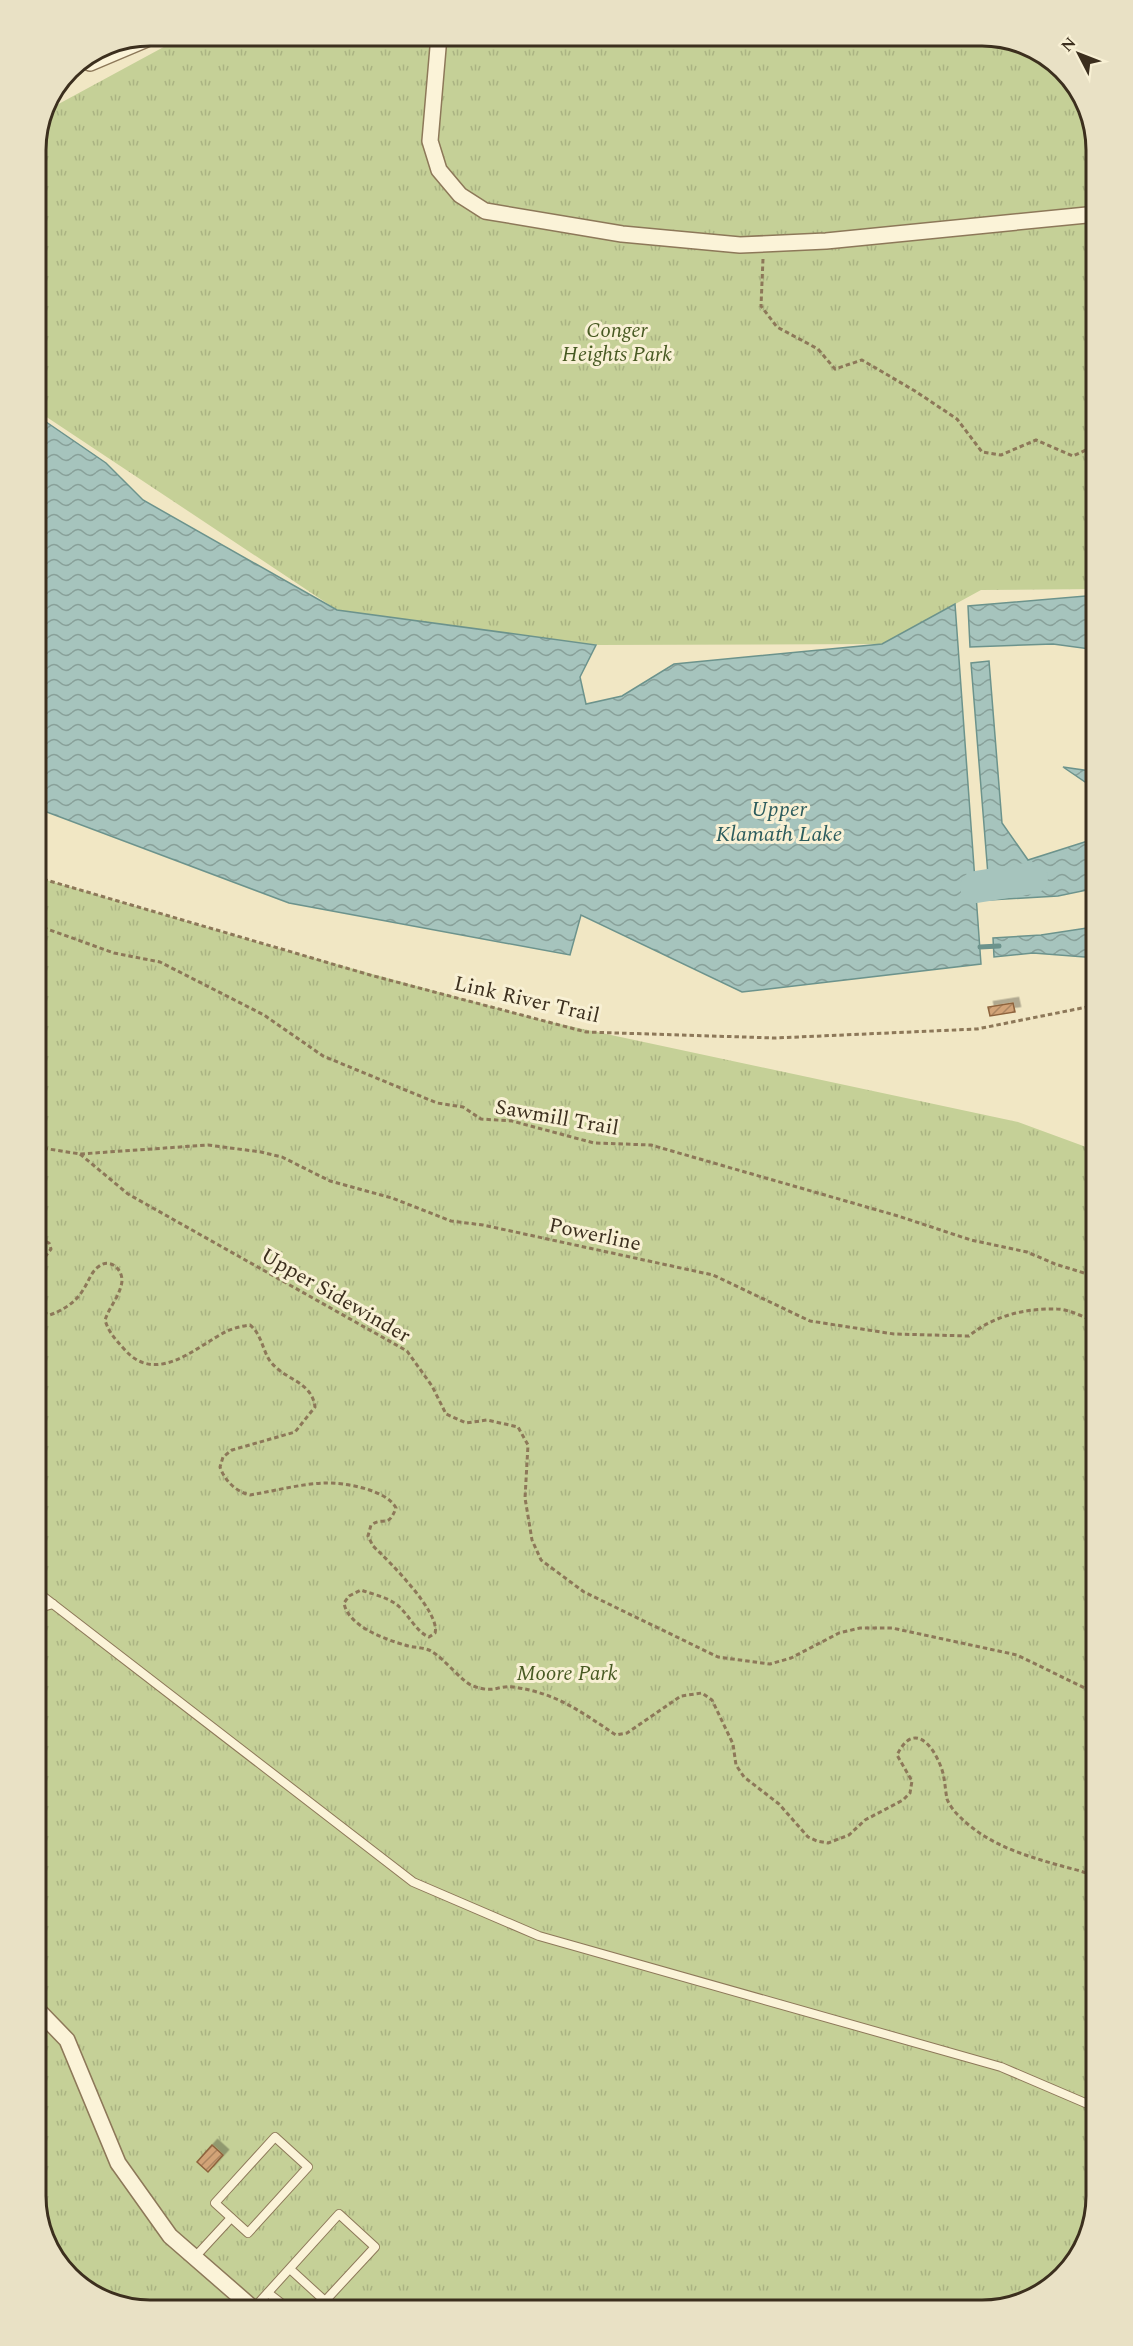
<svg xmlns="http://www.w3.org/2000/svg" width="1133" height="2346" viewBox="0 0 1133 2346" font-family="Spectral,serif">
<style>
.park{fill:url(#park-tufts)}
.water{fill:url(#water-waves);stroke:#6c938c;stroke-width:1.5}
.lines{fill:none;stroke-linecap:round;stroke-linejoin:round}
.stream{stroke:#6c938c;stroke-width:5}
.river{stroke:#a6c4bd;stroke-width:32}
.building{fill:url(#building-hatch);stroke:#8e633d;stroke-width:1.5;filter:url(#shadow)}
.service-casing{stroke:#8d7859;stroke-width:10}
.minor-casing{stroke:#8d7859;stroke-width:18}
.path{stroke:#8d7859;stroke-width:3;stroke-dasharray:4.5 3;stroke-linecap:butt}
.service{stroke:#fbf3d8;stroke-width:8}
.minor{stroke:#fbf3d8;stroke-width:15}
.labels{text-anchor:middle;stroke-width:6;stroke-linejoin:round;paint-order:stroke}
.park-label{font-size:21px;font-style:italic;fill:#485a23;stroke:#f8f0d4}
.street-label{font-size:21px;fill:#3c2f1e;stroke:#f8f0d4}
.water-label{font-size:22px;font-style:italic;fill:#2c5c5d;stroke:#f8f0d4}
.rim{fill:none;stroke:#3c2f1e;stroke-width:3}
</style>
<defs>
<pattern id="park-tufts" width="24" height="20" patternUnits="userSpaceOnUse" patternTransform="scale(1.5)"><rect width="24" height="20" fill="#c5d097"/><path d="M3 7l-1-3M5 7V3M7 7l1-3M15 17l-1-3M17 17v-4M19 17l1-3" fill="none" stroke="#aab382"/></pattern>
<pattern id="water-waves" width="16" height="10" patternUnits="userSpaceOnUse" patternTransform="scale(1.5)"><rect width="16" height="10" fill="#a6c4bd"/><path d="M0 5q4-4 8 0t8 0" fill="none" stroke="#88a099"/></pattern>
<pattern id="building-hatch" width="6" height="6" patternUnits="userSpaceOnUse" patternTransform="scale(1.5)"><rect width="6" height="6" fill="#d2a377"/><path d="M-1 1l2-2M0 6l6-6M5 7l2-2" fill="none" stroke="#ac8561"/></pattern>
<filter id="shadow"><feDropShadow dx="5.5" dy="-5.5" stdDeviation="0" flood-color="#0004"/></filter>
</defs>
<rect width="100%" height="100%" fill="#f1e7c4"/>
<g class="park">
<path d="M184,36h806l62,23 36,48 9,44v438l-116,1 -99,54 -286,1 -259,-35 -301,-200v-267l17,-36z"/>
<path d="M36,877l248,73 257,70 477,102 79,29v1045l-19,63 -52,42 -44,9h-839l-62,-23 -36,-48 -9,-44z"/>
</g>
<g class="water">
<path d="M36,415l70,48 37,37 194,110 259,35 -16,32 6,27 36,-8 52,-32 208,-20 73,-40 26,360 -239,28 -161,-77 -11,40 -281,-52 -253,-95z"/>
<path d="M1097,595v55l-44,-6 -83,3 -2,-41z"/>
<path d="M989,661l13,162 26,37 69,-22v50l-39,8 -68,4 -19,-237z"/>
<path d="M1063,767l34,5v18z"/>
<path d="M1087,928l10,1v29l-64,-5 -39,4 -1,-19 48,-3z"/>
</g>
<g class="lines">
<path class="stream" d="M980,947l19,-1"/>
<path class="river" d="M976,887l56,-9"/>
</g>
<g class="building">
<path d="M1013,1003l2,9 -25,4 -2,-9z"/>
<path d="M212,2145l11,10 -15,17 -11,-10z"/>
</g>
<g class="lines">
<g class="service-casing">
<g id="service">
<path d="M36,1591l377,291 126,54 462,131 96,41"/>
<path d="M36,1609l17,-5"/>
<path d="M275,2137l33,30 -60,66 -33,-30z"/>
<path d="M195,2257l36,-39"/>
<path d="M268,2293l22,17"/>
<path d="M254,2308l85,-94 36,33 -50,54 -35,-32"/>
</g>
</g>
<g class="minor-casing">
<g id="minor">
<path d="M439,36l-9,105 9,29 21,25 25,16 137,23 118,11 86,-4 271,-27"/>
<path d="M84,60l6,3 64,-27"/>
<path d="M36,2008l31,32 51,123 52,73 85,74"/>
</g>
</g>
<g class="path">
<path d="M763,259l-2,47 16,21 41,22 17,20 27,-9 53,31 42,28 25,33 19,3 35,-15 37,16 24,-11"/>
<path d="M36,877l334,98 216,57 189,6 202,-9 120,-24"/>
<path d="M36,925l78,28 46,9 104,53 59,41 114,47 26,4 18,12 31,2 82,22 57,2 247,71 73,24 56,12 28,12 42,13"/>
<path d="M36,1147l44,7 128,-9 53,7 21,5 48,24 62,17 59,23 32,4 230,50 97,46 84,13 75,2c24,-20 56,-28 88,-27 12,0 28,9 40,13"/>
<path d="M80,1154l48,40 279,157 25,35 14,28 20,9 21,-3 31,7 10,18 -3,53 7,42 9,20 43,32 134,65 52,7 21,-6 48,-25 21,-5h32l125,27 80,39"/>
<path d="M36,1269l15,-20 -2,-6 -13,-6"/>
<path d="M36,1310l14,5c13,-5 25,-12 33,-25 5,-7 8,-18 15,-23 13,-11 28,5 23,19 -3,12 -12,22 -16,34 4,13 11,20 20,30 32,36 72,-4 102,-19 7,-3 15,-5 23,-6 12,10 12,24 20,36 14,19 42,20 45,46l-20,25 -63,18 -9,7 -3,10c5,14 15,24 30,28 24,-4 50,-11 74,-12 20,-1 63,7 72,25 -8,21 -12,8 -25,17l-3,11 5,10c16,15 68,67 62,87l-6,4c-13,-5 -21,-24 -33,-33 -10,-7 -24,-10 -35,-14l-12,6 -5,7c4,23 40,36 61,42 8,3 19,2 26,6 14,8 31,31 42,35 22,8 24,-1 40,1 44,6 68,25 103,48l11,-2 54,-37 21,-3 10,7 21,44 3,21 8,12 35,27 29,33 9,4 11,2 21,-8 16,-15 38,-20 7,-7 2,-12 -15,-26c16,-33 35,-12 44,12 4,10 4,22 6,32 2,5 6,11 10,15 29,30 63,40 101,51 13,4 29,6 39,14"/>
</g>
<use href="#service" class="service"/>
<use href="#minor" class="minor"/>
</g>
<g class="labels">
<g class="park-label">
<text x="617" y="337">Conger<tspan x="617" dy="24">Heights Park</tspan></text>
<text x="567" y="1680">Moore Park</text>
</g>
<g class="street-label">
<text transform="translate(527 999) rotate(13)" y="7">Link River Trail</text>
<text transform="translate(557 1117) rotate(10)" y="7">Sawmill Trail</text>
<text transform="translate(595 1234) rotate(12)" y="7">Powerline</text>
<text transform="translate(336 1295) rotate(30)" y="7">Upper Sidewinder</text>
</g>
<g class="water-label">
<text x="779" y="816">Upper<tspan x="779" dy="25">Klamath Lake</tspan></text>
</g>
</g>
<path d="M0 0H1133V2346H0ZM150 46H982A104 104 0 0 1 1086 150V2196A104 104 0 0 1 982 2300H150A104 104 0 0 1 46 2196V150A104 104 0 0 1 150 46Z" fill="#e9e1c5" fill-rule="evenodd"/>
<path class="rim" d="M150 46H982A104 104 0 0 1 1086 150V2196A104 104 0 0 1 982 2300H150A104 104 0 0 1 46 2196V150A104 104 0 0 1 150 46Z"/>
<g transform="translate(1079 54) rotate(312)" stroke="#f8f0d4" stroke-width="4.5" paint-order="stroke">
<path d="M0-4.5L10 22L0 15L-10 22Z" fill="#3c2f1e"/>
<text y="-9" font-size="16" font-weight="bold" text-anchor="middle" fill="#3c2f1e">N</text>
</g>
</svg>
